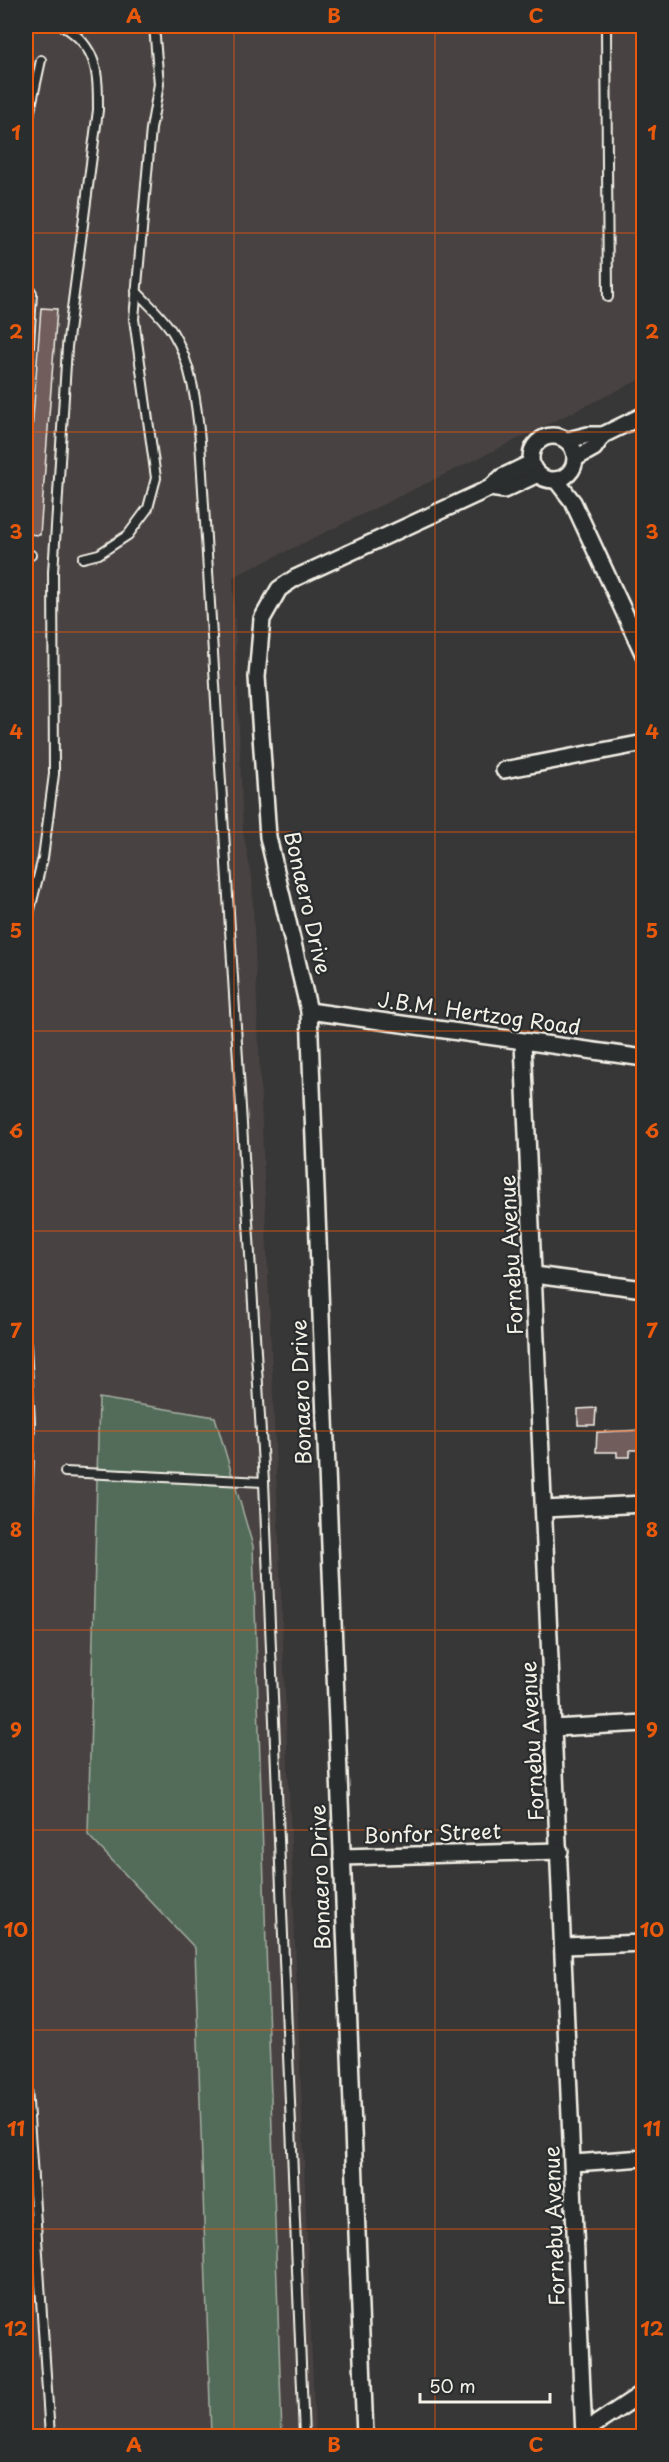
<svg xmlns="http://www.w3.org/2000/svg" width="669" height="2462" viewBox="0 0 669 2462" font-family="'Playpen Sans',sans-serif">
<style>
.built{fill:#494242}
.green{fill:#536c5a;stroke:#a4aea1;stroke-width:1.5}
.building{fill:#705d5c;stroke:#f4f1e8;stroke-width:1.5}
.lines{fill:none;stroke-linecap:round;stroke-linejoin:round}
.lane-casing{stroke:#f4f1e8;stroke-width:12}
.street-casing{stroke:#f4f1e8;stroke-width:20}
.lane{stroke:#2a2d2e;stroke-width:8}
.street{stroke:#2a2d2e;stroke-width:15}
.lane-bridge-casing{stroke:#f4f1e8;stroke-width:12;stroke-linecap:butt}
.lane-bridge{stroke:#2a2d2e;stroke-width:8}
.grid{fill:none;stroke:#e8590c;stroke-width:1.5;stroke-opacity:0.55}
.labels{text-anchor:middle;stroke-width:4.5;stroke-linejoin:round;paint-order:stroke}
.street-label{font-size:21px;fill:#f4f1e8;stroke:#2a2d2e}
.neatline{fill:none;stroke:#e8590c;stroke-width:2}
.grid-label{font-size:20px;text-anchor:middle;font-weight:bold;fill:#e8590c}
</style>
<rect width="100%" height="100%" fill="#383737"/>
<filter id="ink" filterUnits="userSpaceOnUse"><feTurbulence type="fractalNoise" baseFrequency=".0167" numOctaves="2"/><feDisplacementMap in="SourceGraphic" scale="12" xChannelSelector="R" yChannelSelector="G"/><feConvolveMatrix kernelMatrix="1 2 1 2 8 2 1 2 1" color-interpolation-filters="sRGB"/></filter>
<g filter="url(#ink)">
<path class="built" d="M26,26h617v352l-410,199 10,255 9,47 63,1557h-289z"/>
<path class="green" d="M99,1398l116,19 38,129 29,890h-71l-16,-488 -107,-113z"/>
<g class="building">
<path d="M41,308l16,1 -17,226 -14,-1v-21z"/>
<path d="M596,1408l-1,17h-17v-16z"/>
<path d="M644,1430v20h-14v7h-13v-5h-21l1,-20z"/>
</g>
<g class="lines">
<g class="lane-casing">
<g id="lane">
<path d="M606,26l2,271"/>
<path d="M26,119l2,1 13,-60"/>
<path d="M26,132l2,-12"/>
<path d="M26,283l6,10 -6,105"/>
<path d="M136,291c12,13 28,27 37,42 19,31 24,73 27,108l64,1041 40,954"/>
<path d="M56,527l11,-180 31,-237c0,-37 0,-63 -35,-84"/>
<path d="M26,554l5,1"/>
<path d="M83,558l16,-4 29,-19 20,-27 8,-30 -22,-159 17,-190 8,-45 -5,-58"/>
<path d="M26,925l17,-67 11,-84 -1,-202"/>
<path d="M26,1345l4,77 -4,129"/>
<path d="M65,1472l199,10"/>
<path d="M26,2072l24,364"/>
</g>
</g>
<g class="street-casing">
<g id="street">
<circle cx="553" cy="458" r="22"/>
<path d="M568,440l20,-5h15"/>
<path d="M576,458l18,-10 9,-13 41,-20"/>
<path d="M556,480l17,22 71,153"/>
<path d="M490,488l14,2 34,-16"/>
<path d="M504,770l140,-27"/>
<path d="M309,1011l335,47"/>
<path d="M523,1043l61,1393"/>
<path d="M534,1275l110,14"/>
<path d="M544,1509l100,-5"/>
<path d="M553,1728l91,-5"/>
<path d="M342,1857l218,-6"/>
<path d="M564,1946l80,-3"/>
<path d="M574,2163l70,-5"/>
<path d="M584,2432l60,-40"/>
<path d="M365,2436l-56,-1425 -41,-174 -11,-160 5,-58 17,-30 16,-11 195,-90 12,-11 29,-14"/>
</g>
</g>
<use href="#lane" class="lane"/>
<use href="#street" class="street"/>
<g class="lane-bridge-casing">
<path id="lane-bridge" d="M53,572l3,-45"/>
</g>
<use href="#lane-bridge" class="lane-bridge"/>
</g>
</g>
<path class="grid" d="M234,26v2410M435,26v2410M26,233h618M26,432h618M26,632h618M26,832h618M26,1031h618M26,1231h618M26,1431h618M26,1630h618M26,1830h618M26,2030h618M26,2229h618"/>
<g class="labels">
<g class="street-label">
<text transform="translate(307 903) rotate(77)" y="7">Bonaero Drive</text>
<text transform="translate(479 1014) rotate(8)" y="7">J.B.M. Hertzog Road</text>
<text transform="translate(512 1255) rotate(-93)" y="7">Fornebu Avenue</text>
<text transform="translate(302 1392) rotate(-92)" y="7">Bonaero Drive</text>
<text transform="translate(533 1741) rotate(-93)" y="7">Fornebu Avenue</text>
<text transform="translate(432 1834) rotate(-2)" y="7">Bonfor Street</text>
<text transform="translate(321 1877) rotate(-92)" y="7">Bonaero Drive</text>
<text transform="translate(555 2226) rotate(-92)" y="7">Fornebu Avenue</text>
</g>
</g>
<rect width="669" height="2462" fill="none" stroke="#2a2d2e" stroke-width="66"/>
<path d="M420 2393v9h130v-9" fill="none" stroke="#f4f1e8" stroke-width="3"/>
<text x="429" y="2393" font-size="18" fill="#f4f1e8" stroke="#2a2d2e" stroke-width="4.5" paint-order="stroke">50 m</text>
<rect x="33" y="33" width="603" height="2396" class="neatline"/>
<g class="grid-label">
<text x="134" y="23">A</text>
<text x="334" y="23">B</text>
<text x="536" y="23">C</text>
<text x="16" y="140">1</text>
<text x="652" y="140">1</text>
<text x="16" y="339">2</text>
<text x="652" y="339">2</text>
<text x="16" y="539">3</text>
<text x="652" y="539">3</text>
<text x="16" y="739">4</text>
<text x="652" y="739">4</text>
<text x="16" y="938">5</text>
<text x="652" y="938">5</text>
<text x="16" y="1138">6</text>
<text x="652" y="1138">6</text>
<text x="16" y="1338">7</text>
<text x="652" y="1338">7</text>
<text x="16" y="1537">8</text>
<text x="652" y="1537">8</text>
<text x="16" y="1737">9</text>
<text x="652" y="1737">9</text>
<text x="16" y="1937">10</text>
<text x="652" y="1937">10</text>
<text x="16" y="2136">11</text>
<text x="652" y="2136">11</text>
<text x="16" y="2336">12</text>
<text x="652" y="2336">12</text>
<text x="134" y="2452">A</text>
<text x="334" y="2452">B</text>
<text x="536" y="2452">C</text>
</g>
</svg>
